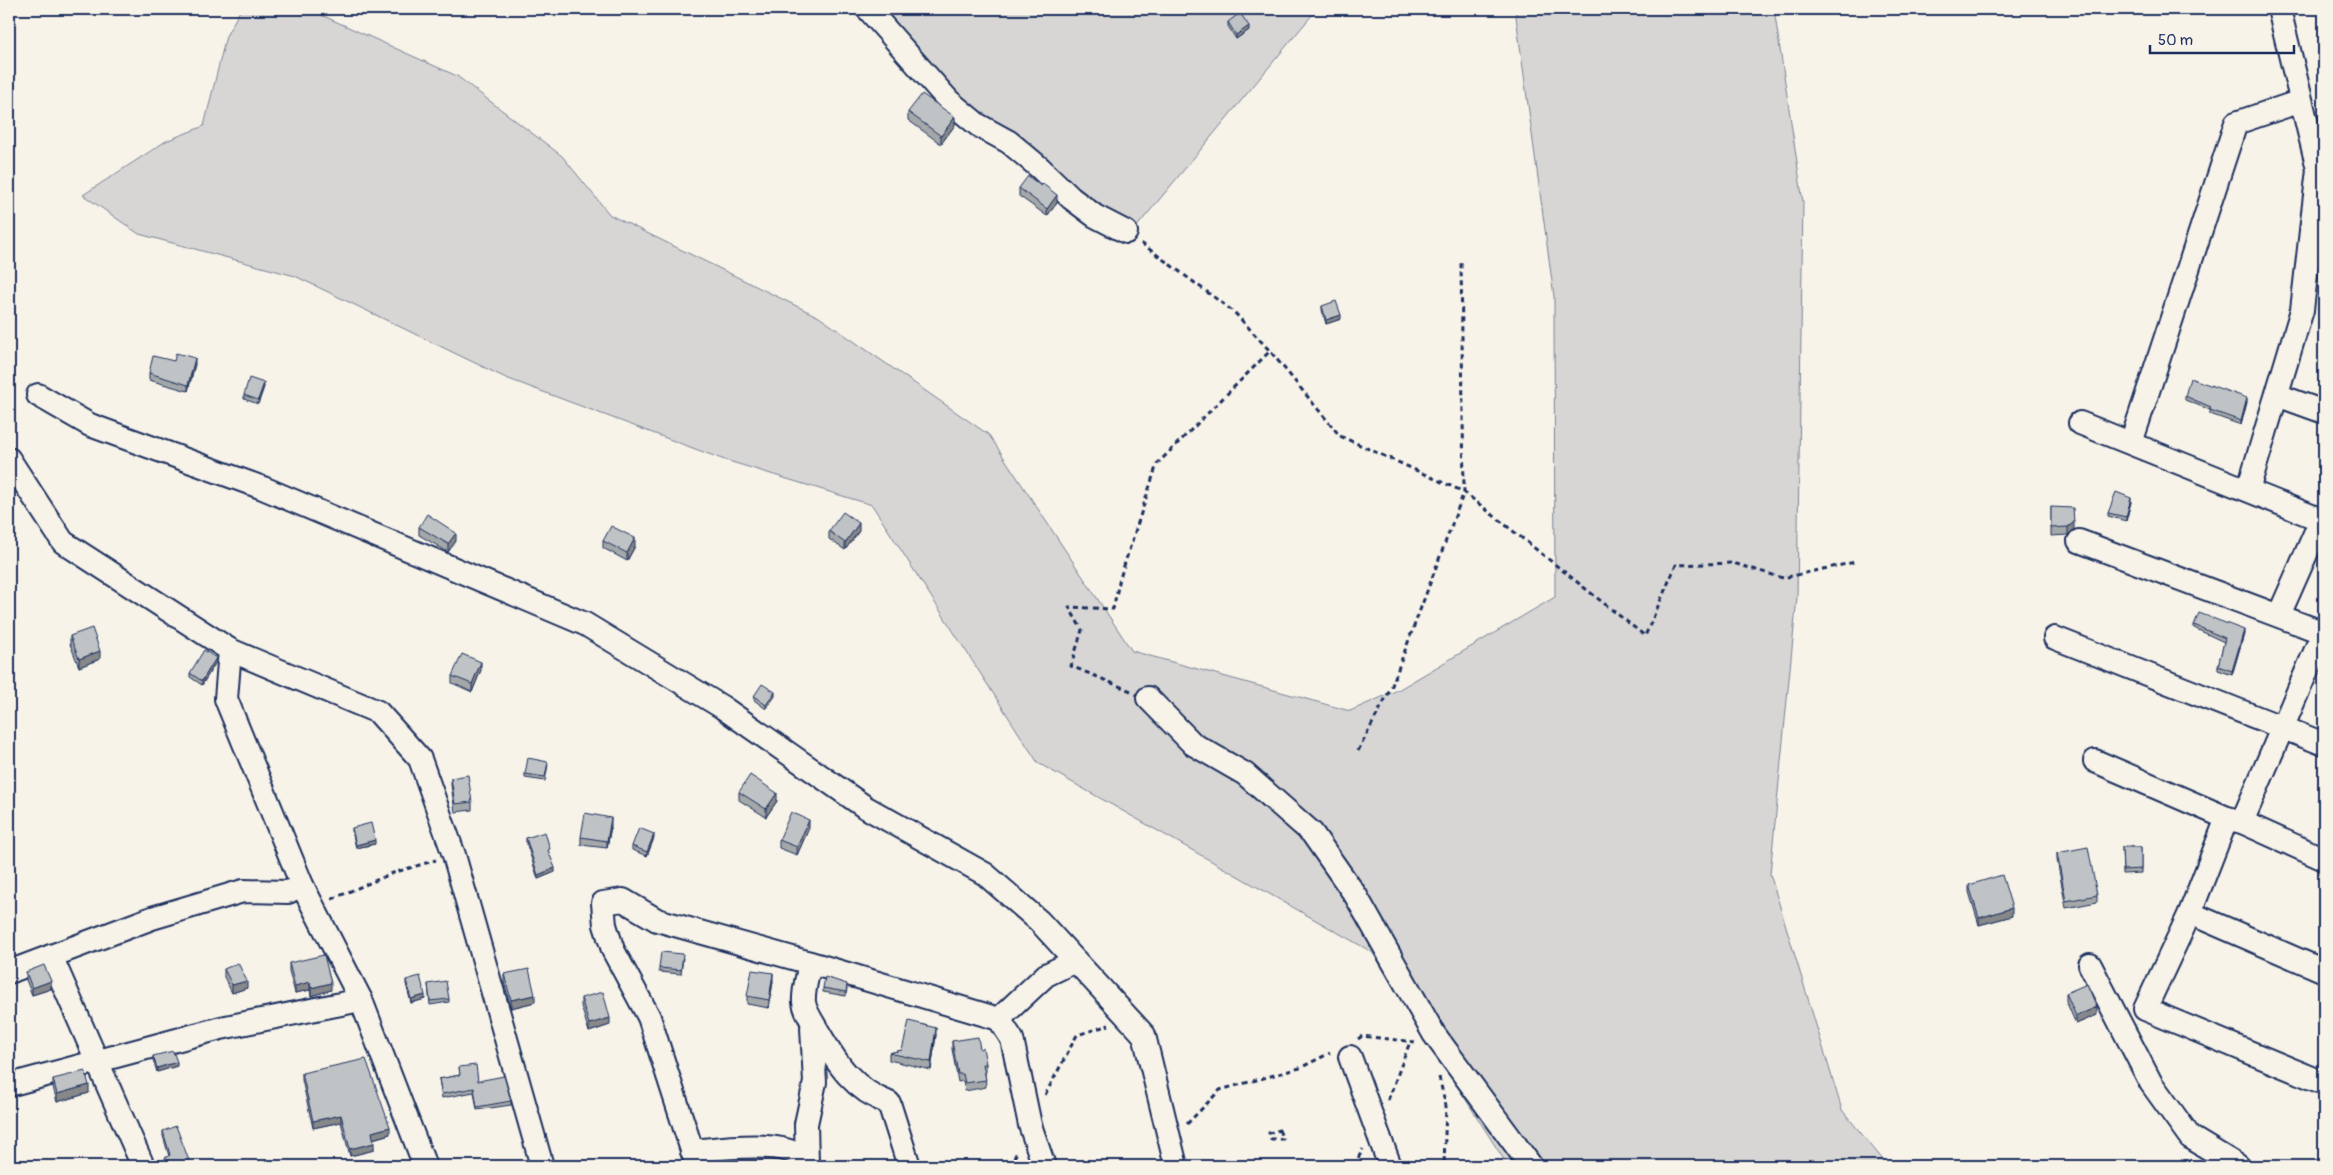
<svg xmlns="http://www.w3.org/2000/svg" width="2333" height="1175" viewBox="0 0 2333 1175" font-family="Pangolin,sans-serif">
<style>
.green{fill:#d7d6d4;stroke:#798299}
.lines{fill:none;stroke-linecap:round;stroke-linejoin:round}
.street-casing{stroke:#1b2f5e;stroke-width:26}
.path{stroke:#1b2f5e;stroke-width:3;stroke-dasharray:5 4;stroke-linecap:butt}
.street{stroke:#f7f3e8;stroke-width:22}
.wall{fill:#a5a8a9;stroke:#1b2f5e}
.shaded-wall{fill:#86888a;stroke:#1b2f5e}
.building{fill:#c0c3c5;stroke:#1b2f5e}
</style>
<rect width="100%" height="100%" fill="#f7f3e8"/>
<filter id="ink" filterUnits="userSpaceOnUse"><feTurbulence type="fractalNoise" baseFrequency=".02" numOctaves="2"/><feDisplacementMap in="SourceGraphic" scale="10" xChannelSelector="R" yChannelSelector="G"/><feConvolveMatrix kernelMatrix="1 2 1 2 8 2 1 2 1" color-interpolation-filters="sRGB"/></filter>
<g filter="url(#ink)">
<g class="green">
<path d="M241,9h67l149,67 105,80 48,59 209,102 170,118 143,216 218,60 48,-21 157,-93 -1,-301 -39,-287h259l29,193 -6,395 -27,277 72,236 46,56h-380l-136,-214 -334,-189 -166,-258 -150,-46 -216,-81 -211,-102 -156,-42 -56,-39 83,-54 38,-15 22,-90z"/>
<path d="M848,9h469l-192,232z"/>
</g>
<g class="lines">
<g class="street-casing">
<g id="street">
<path d="M868,9l81,92 29,24 31,17 31,26 31,30 24,18 31,16"/>
<path d="M2279,9l39,160 6,7"/>
<path d="M38,395l52,30 173,63 322,136 137,83 143,100 120,67 54,47 105,114 32,131"/>
<path d="M2277,395l47,17"/>
<path d="M2080,423l244,98"/>
<path d="M2131,443l105,-320 65,-22"/>
<path d="M9,459l54,83 167,108 148,62 42,47 34,96 88,311"/>
<path d="M2248,490l54,-180 16,-141"/>
<path d="M2079,541l245,92"/>
<path d="M2279,615l42,-95"/>
<path d="M2055,638l269,106"/>
<path d="M230,650l-4,49 76,186 59,115 64,166"/>
<path d="M1148,698l45,46 52,30 67,59 44,63 78,138 97,132"/>
<path d="M2095,761l132,57 15,4 82,37"/>
<path d="M2227,818l-37,95 -45,96 179,74"/>
<path d="M2242,822l81,-189"/>
<path d="M2190,913l134,58"/>
<path d="M51,956l92,210"/>
<path d="M810,963c-2,12 -7,27 -6,39 1,10 10,22 15,31 18,31 35,57 70,70l20,63"/>
<path d="M2090,965l61,118 39,54 48,29"/>
<path d="M9,972l143,-54 91,-27 45,1 14,-7"/>
<path d="M999,1019l47,-44 29,-14"/>
<path d="M1350,1057l40,109"/>
<path d="M9,1085l212,-57 140,-28"/>
<path d="M692,1151c24,-2 106,-15 115,15"/>
<path d="M807,1163l-1,-39 9,-42 -3,-54"/>
<path d="M697,1166l-48,-149 -36,-67 -8,-25 -2,-22 20,-3 34,20 164,46 178,53 13,20 18,86 14,41"/>
</g>
</g>
<g class="path">
<path d="M1141,243l93,69 36,39 70,85 124,56 181,144 31,-71 57,-2 50,15 72,-16"/>
<path d="M1131,691l-60,-25 11,-36 -13,-23 44,2 7,-31 37,-114 113,-113"/>
<path d="M1358,751l33,-63 73,-196 -3,-232"/>
<path d="M332,899l61,-26 43,-13"/>
<path d="M1358,1039l4,-3 53,6"/>
<path d="M1439,1077l7,29 -2,60"/>
<path d="M1045,1095l32,-60 32,-10"/>
<path d="M1388,1100l22,-58"/>
<path d="M1187,1124l33,-34 80,-22 30,-15"/>
<path d="M1279,1130l4,9h-12l-2,-6z"/>
<path d="M1010,1166l7,-14"/>
<path d="M1354,1166l9,-17"/>
</g>
<use href="#street" class="street"/>
</g>
<g class="wall">
<path d="M1228,22l21,8 -13,9 -8,-13z"/>
<path d="M908,112l47,13 -14,19 -33,-24z"/>
<path d="M1019,188l38,15 -10,13 -28,-20z"/>
<path d="M1322,306l19,13 -15,5 -4,-14z"/>
<path d="M174,361l21,3 -7,27 -39,-11v-7z"/>
<path d="M264,387l-6,17 -14,-5v-4z"/>
<path d="M2185,396l62,6 -6,23 -31,-11v-4l-25,-10z"/>
<path d="M2131,502l-5,19 -18,-5v-3z"/>
<path d="M2051,507l23,22 -6,6 -17,1z"/>
<path d="M419,527l37,14 -8,11 -29,-17z"/>
<path d="M829,531h30l-14,19 -16,-11z"/>
<path d="M603,541l32,5 -8,15 -24,-13z"/>
<path d="M2194,625l50,9 -12,41 -14,-5v-4l6,-24 -30,-14z"/>
<path d="M70,636l30,23 -21,8 -9,-23z"/>
<path d="M216,662l-14,23 -12,-8v-4z"/>
<path d="M481,670l-9,22 -20,-9v-7z"/>
<path d="M754,696h21l-9,13 -12,-9z"/>
<path d="M548,765l-3,16 -20,-3v-4z"/>
<path d="M451,778l21,24v8l-17,2 -4,-27z"/>
<path d="M739,792l38,9 -11,16 -27,-17z"/>
<path d="M611,826l-4,22 -26,-3v-8z"/>
<path d="M352,828l23,16 -19,4 -4,-17z"/>
<path d="M809,828l-12,27 -18,-7v-8z"/>
<path d="M526,838l24,15h-1l6,19 -17,7 -12,-37z"/>
<path d="M654,838l-7,18 -15,-6v-4z"/>
<path d="M2122,847h19v26l-18,1z"/>
<path d="M2057,853l40,42v7l-31,6 -9,-48z"/>
<path d="M1969,885l43,31 -33,9 -10,-33z"/>
<path d="M683,958l-2,16 -22,-2v-4z"/>
<path d="M289,963l42,27 -20,6 -1,-6 -15,3 -6,-22z"/>
<path d="M224,969l23,19 -15,5 -8,-16z"/>
<path d="M26,972l25,17 -19,6 -6,-15z"/>
<path d="M504,974l31,28 -24,6 -7,-26z"/>
<path d="M406,980l19,19 -14,4 -5,-19z"/>
<path d="M773,981l-4,27 -22,-4v-8z"/>
<path d="M428,984l21,15v3l-19,3z"/>
<path d="M823,988h24l-1,8 -23,-4z"/>
<path d="M2066,993l31,22 -21,9 -10,-23z"/>
<path d="M581,998l29,27 -21,7 -8,-26z"/>
<path d="M936,1035l-5,35 -42,-10v-7l13,-3z"/>
<path d="M952,1041l28,8 6,15v8h-1l1,15 -21,4 -2,-10 -5,1 -6,-33z"/>
<path d="M153,1056l24,10 -20,6 -4,-12z"/>
<path d="M459,1067l19,14 33,20v4l-34,5 -3,-18 -32,6 -3,-19 21,-4z"/>
<path d="M302,1073l88,61 -17,5 1,11 -24,6 -9,-34 -28,6 -11,-48z"/>
<path d="M53,1079l36,14 -32,9 -4,-15z"/>
<path d="M163,1131l28,35h-25l-1,-3v-5l4,-2 -6,-20z"/>
</g>
<g class="shaded-wall">
<path d="M1249,26v4l-13,9v-4z"/>
<path d="M955,117v8l-14,19v-8z"/>
<path d="M1057,195v8l-10,13v-7z"/>
<path d="M1341,315v4l-15,5v-4z"/>
<path d="M195,358v6l-7,27v-6z"/>
<path d="M264,383v4l-6,17v-4z"/>
<path d="M2247,398v4l-6,23v-4z"/>
<path d="M2131,498v4l-5,19v-4z"/>
<path d="M2074,522v7l-6,6v-8z"/>
<path d="M859,523v8l-14,19v-7z"/>
<path d="M456,533v8l-8,11v-8z"/>
<path d="M635,538v8l-8,15v-8z"/>
<path d="M2244,630v4l-12,41v-4z"/>
<path d="M100,651v8l-21,8v-8z"/>
<path d="M216,658v4l-14,23v-4z"/>
<path d="M481,662v8l-9,22v-8z"/>
<path d="M775,692v4l-9,13v-4z"/>
<path d="M777,793v8l-11,16v-8z"/>
<path d="M611,818v8l-4,22v-7z"/>
<path d="M809,820v8l-12,27v-8z"/>
<path d="M654,834v4l-7,18v-4z"/>
<path d="M375,840v4l-19,4v-3z"/>
<path d="M555,868v4l-17,7v-4z"/>
<path d="M2012,908v8l-33,9v-7z"/>
<path d="M773,973v8l-4,27v-8z"/>
<path d="M51,981v8l-19,6v-7z"/>
<path d="M247,981v7l-15,5v-8z"/>
<path d="M310,982v8l-15,3v-7z"/>
<path d="M331,983v7l-20,6v-8z"/>
<path d="M425,995v4l-14,4v-4z"/>
<path d="M535,995v7l-24,6v-8z"/>
<path d="M2097,1007v8l-21,9v-8z"/>
<path d="M610,1018v7l-21,7v-8z"/>
<path d="M936,1028v7l-5,35v-8z"/>
<path d="M177,1062v4l-20,6v-4z"/>
<path d="M89,1085v8l-32,9v-8z"/>
<path d="M341,1115v7l-28,6v-7z"/>
<path d="M390,1127v7l-18,5v-7z"/>
<path d="M374,1143v7l-24,6v-7z"/>
</g>
<g class="building">
<path d="M1240,13l9,13 -13,9 -8,-13z"/>
<path d="M922,94l33,23 -14,19 -33,-24z"/>
<path d="M1028,176l13,10 2,-2 14,11 -10,14 -28,-21z"/>
<path d="M1336,301l5,14 -15,5 -4,-14z"/>
<path d="M176,353l19,5 -7,27 -39,-12 4,-17 21,5z"/>
<path d="M249,378l15,5 -6,17 -14,-5z"/>
<path d="M2190,378l57,20 -6,23 -31,-11 1,-3 -26,-11z"/>
<path d="M2116,492l15,6 -5,19 -18,-4z"/>
<path d="M2051,507l22,1 1,14 -6,5 -17,1z"/>
<path d="M843,512l16,11 -14,20 -16,-12z"/>
<path d="M427,514l29,19 -8,11 -29,-17z"/>
<path d="M611,526l24,12 -8,15 -24,-12z"/>
<path d="M2199,613l45,17 -12,41 -14,-5 7,-28 -31,-13z"/>
<path d="M92,628l8,23 -21,8 -9,-23z"/>
<path d="M204,650l12,8 -14,23 -12,-8z"/>
<path d="M462,654l19,8 -9,22 -20,-8z"/>
<path d="M762,684l13,8 -9,13 -12,-9z"/>
<path d="M528,758l20,4 -3,15 -20,-3z"/>
<path d="M468,775l4,27 -17,2 -4,-26z"/>
<path d="M750,775l27,18 -11,16 -27,-17z"/>
<path d="M791,812l18,8 -12,27 -18,-7z"/>
<path d="M585,813l26,5 -4,23 -26,-4z"/>
<path d="M371,823l4,17 -19,5 -4,-17z"/>
<path d="M639,828l15,6 -7,18 -15,-6z"/>
<path d="M545,832l5,17 -2,1 7,18 -17,7 -12,-37z"/>
<path d="M2088,847l9,48 -31,6 -9,-48z"/>
<path d="M2122,847h19v22l-18,1z"/>
<path d="M2002,875l10,33 -33,10 -10,-33z"/>
<path d="M661,952l22,2 -2,16 -22,-2z"/>
<path d="M324,955l7,28 -20,5 -1,-6 -15,4 -6,-23z"/>
<path d="M238,963l9,18 -15,4 -8,-16z"/>
<path d="M44,965l7,16 -19,7 -6,-16z"/>
<path d="M529,969l6,26 -24,5 -7,-26z"/>
<path d="M752,970l21,3 -4,27 -22,-4z"/>
<path d="M420,976l5,19 -14,4 -5,-19z"/>
<path d="M825,977l22,7 -1,8 -23,-4z"/>
<path d="M446,981l3,18 -19,2 -2,-17z"/>
<path d="M2087,984l10,23 -21,9 -10,-23z"/>
<path d="M603,992l7,26 -21,6 -8,-26z"/>
<path d="M909,1021l27,7 -5,34 -42,-9 13,-3z"/>
<path d="M978,1037l2,12 3,-1 3,16h-3l3,16 -21,3 -2,-9h-5l-6,-33z"/>
<path d="M173,1051l4,11 -20,6 -4,-12z"/>
<path d="M366,1059l24,68 -18,5 2,11 -24,6 -9,-34 -28,6 -11,-48z"/>
<path d="M476,1065l2,16 26,-5 7,25 -34,6 -3,-19 -32,6 -3,-15 21,-4 -1,-8z"/>
<path d="M85,1071l4,14 -32,9 -4,-15z"/>
<path d="M176,1126l15,40h-23l-3,-8 5,-3 -7,-24z"/>
<path d="M648,1163l1,3h-21z"/>
</g>
</g>
<rect width="2333" height="1175" fill="none" stroke="#f7f3e8" stroke-width="30"/>
<rect x="15" y="15" width="2303" height="1145" fill="none" stroke="#1b2f5e" stroke-width="2" filter="url(#ink)"/>
<path d="M2150 45v8h144v-8" fill="none" stroke="#1b2f5e" stroke-width="2.5"/>
<text x="2158" y="45" font-size="15" fill="#1b2f5e" stroke="#f7f3e8" stroke-width="4" paint-order="stroke">50 m</text>
</svg>
